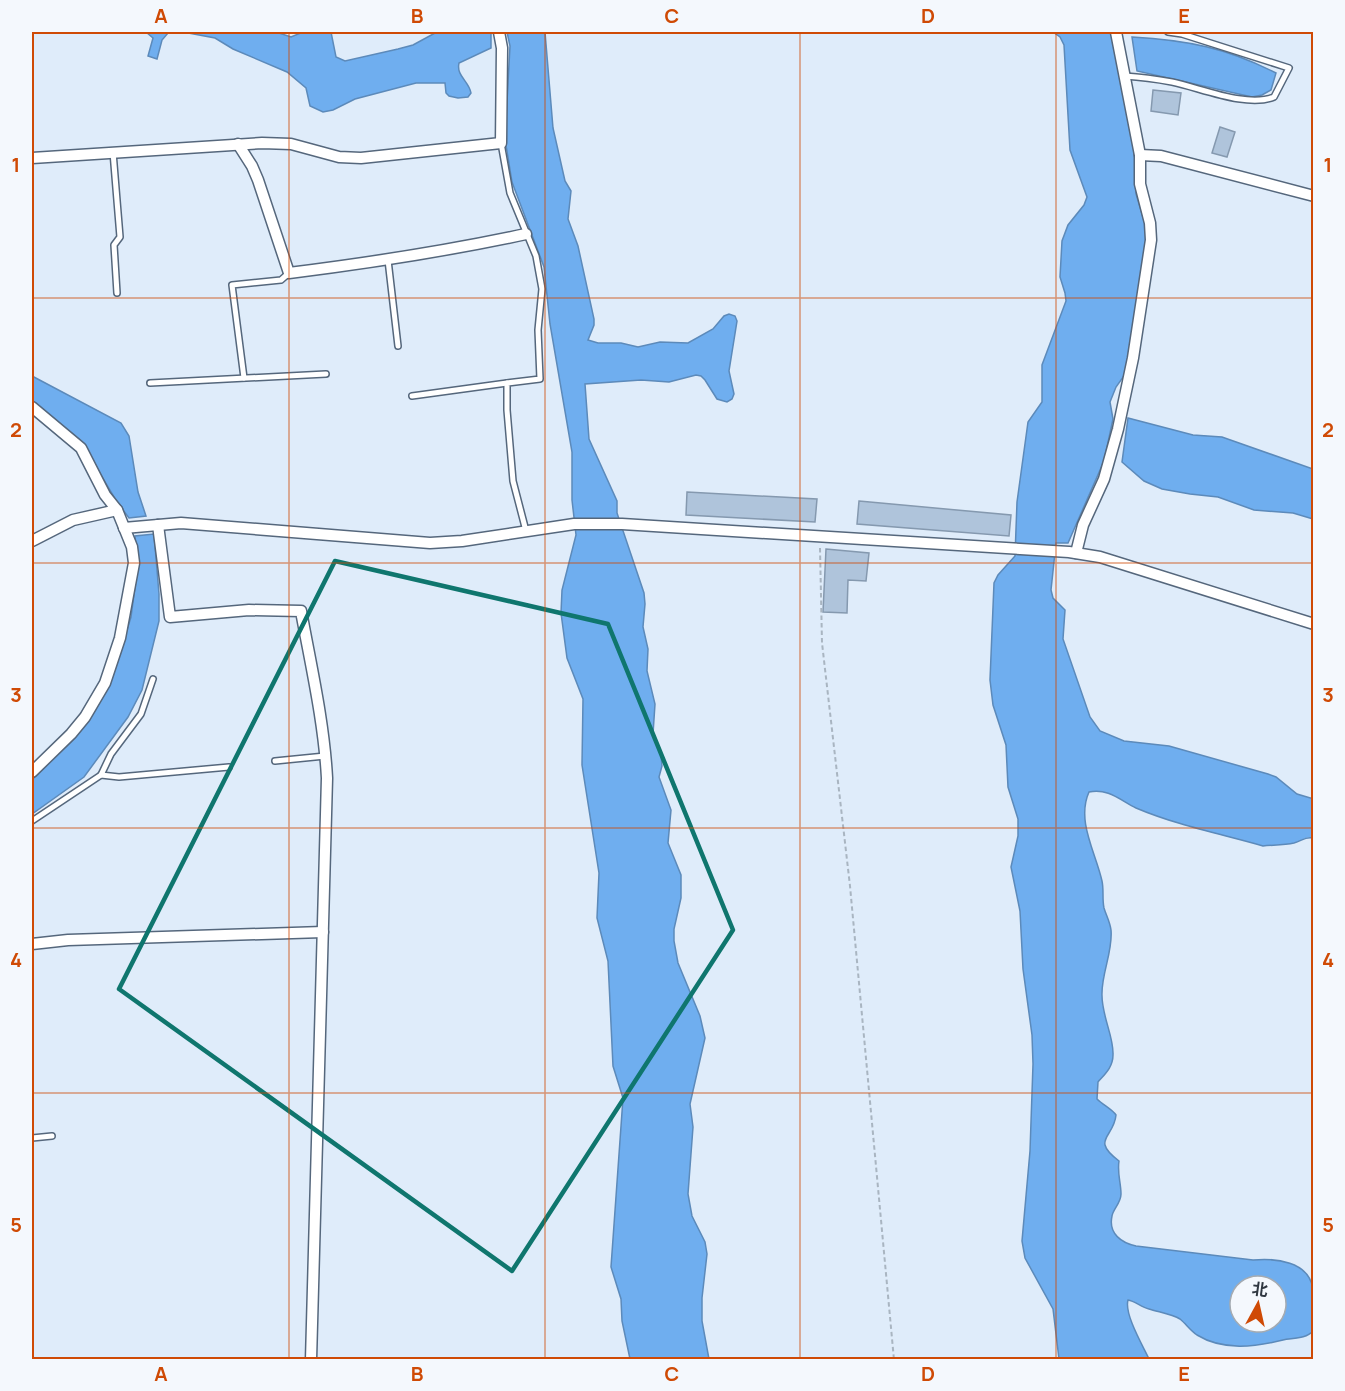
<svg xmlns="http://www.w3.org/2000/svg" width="1345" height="1391" viewBox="0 0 1345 1391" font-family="Manrope,'Noto Sans SC',sans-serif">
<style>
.water{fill:#6faeef;stroke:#5c8aba;stroke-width:1.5;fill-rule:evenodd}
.building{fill:#afc4db;stroke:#8599af;stroke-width:1.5}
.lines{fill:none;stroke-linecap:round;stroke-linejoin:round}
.service-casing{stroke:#55677c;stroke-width:8}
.minor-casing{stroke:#55677c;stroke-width:13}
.path{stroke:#a9b5c1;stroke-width:2;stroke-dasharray:4.5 3;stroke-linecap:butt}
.service{stroke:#fff;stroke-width:5}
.minor{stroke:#fff;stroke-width:10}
.marked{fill:none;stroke:#0f766e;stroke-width:4.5;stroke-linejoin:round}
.grid{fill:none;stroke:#cf4a05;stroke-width:1.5;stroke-opacity:0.55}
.neatline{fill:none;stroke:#cf4a05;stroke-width:2}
.grid-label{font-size:20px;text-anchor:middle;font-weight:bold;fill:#cf4a05}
</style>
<rect width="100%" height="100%" fill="#dfecfa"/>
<g class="water">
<path d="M146,32h130l15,5 12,-5h28l5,25 9,4 53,-12 15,-4 22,-12 56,-1v16l-32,15c-3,13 10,18 12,30l-3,4 -10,1 -9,-2 -3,-3 -1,-10h-29l-61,16 -22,11 -10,2 -13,-6 -4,-18 -19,-16 -54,-23 -18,-11 -32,-6 -15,1 -6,7 -5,19 -9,-3 5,-18z"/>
<path d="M507,32h38l8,96 12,53 6,10 -3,28 10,27 16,73v6l-6,15 10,3h23l17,4 22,-5 28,1 25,-14 11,-13 5,-2 6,2 2,5 -8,50 5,23 -2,5 -5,3 -10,-3 -12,-19 -4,-4 -5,-1 -27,7 -28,-2 -56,4 4,55 28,62v12l27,80 1,11 -2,23 5,22 -1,22 8,33 -2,30 8,21 1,11 -3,11 12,33 -3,33 13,32v23l-7,31v12l4,22 22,53 5,22 -15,66 3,23 -5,67 4,22 13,26 2,12 -5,44v23l7,38h-79l-8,-38 -1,-22 -10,-32 12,-169 -10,-32 -5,-105 -11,-43 2,-45 -17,-108 1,-66 -16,-41 -6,-45 1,-23 14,-55 -4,-35v-48l-22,-128 -6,-57 -32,-85 -7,-43 5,-93z"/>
<path d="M1053,32h58l20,99 4,28 1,35 12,40 -22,139 -10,14 -6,15 3,17 -9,42 -36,82h-12l-5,47 2,8 12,12 -2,29 27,78 10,14 24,10 45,5 99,28 8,3 21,17 17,5 -1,39c-8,-2 -11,3 -19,5 -10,2 -21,2 -31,3 -42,-12 -87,-21 -127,-38 -16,-8 -28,-20 -47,-16 -13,29 7,61 13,89 2,9 0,18 2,27 2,7 6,14 7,22 2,21 -9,42 -9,63 -1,22 12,43 11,62 0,12 -8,19 -15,27l-1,17c6,6 15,10 19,16 -2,23 -26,24 3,46 -2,12 2,22 2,33 0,9 -8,15 -9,22 -4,18 10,27 24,30l117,14c22,-2 56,1 60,29 3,14 0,29 0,42 -7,8 -20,7 -30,9 -28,7 -60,11 -86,-5 -6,-4 -11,-11 -17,-16 -8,-5 -22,-7 -31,-10 -8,-2 -14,-8 -21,-9 -4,14 15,46 21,59h-90l-6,-50 -28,-51 -3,-17 8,-90 3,-87 -1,-29 -9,-66 -3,-58 -9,-44 7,-31v-17l-10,-32 -2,-42 -13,-40 -3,-25 4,-97 4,-8 17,-19 2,-54 11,-80 14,-20v-37l24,-64 -1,-8 -5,-16 2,-36 6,-16 16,-20 3,-8 -17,-47 -6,-105 -4,-8zM1240,1286h36v36h-36z"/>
<path d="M1132,37c55,3 95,11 144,36l-5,17 -9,5 -10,2 -115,-26z"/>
<path d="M32,376l89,47 8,13 9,56 8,24 -17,2 -12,-16 -37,-62 -48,-39z"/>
<path d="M1128,418l65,17 29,2 91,32v50l-20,-6 -39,-3 -36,-13 -28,-3 -28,-5 -18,-8 -22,-19z"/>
<path d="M154,534l5,60v27l-17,69 -14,27 -44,60 -52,37v-38l31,-27 60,-106 8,-26 7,-53 -3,-28z"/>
</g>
<g class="building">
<path d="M1153,90l28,3 -3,22 -27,-4z"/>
<path d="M1220,127l15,5 -8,25 -15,-4z"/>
<path d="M687,492l130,7 -2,23 -129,-7z"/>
<path d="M859,501l152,14 -2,21 -152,-12z"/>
<path d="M826,549l43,4 -3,28 -18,-1 -1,33 -24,-1z"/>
</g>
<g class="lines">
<g class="service-casing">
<g id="service">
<path d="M1125,76c16,1 31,3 47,6 29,6 75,26 102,15l15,-29 -107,-34 -14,-2"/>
<path d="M501,143l9,50 26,63 6,33 -4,41 2,49 -33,4v27l6,71 13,50"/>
<path d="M113,152l7,85 -6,8 3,48"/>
<path d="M388,260l10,86"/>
<path d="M244,378l-12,-93 49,-5 8,-7"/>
<path d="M150,383l176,-9"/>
<path d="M412,396l95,-13"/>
<path d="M275,761l50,-5"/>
<path d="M101,775l18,2 110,-10"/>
<path d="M32,821l69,-46 10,-21 30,-40 12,-35"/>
<path d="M32,1138l20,-2"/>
</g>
</g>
<g class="minor-casing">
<g id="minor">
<path d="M238,144l14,22 6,14 31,93c80,-10 158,-22 237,-39"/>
<path d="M1140,155l21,1 153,40"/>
<path d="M32,158l230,-15 29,1 48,13 22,1 140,-15 1,-95 -3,-16"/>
<path d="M32,407l49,41 24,47 12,15 15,37 2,16 -14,75 -15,45 -20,34 -14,17 -39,38"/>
<path d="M158,525l12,92 79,-7 52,1c10,55 23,111 26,167l-16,582"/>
<path d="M124,528l57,-5 249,20 32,-2 112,-17h48l447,28 31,5 214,67"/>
<path d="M32,541l41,-21 44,-10"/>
<path d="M1076,553l7,-28 21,-46 14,-50 15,-71 18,-118 -1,-17 -10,-39v-29l-24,-123"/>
<path d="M32,944l36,-4 255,-8"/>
</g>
</g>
<path class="path" d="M820,548l2,95 28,243 44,474"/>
<use href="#service" class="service"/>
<use href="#minor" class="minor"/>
</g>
<path class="marked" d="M335,561l273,63 125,306 -221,341 -393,-282z"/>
<path class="grid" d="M289,32v1328M545,32v1328M800,32v1328M1056,32v1328M32,298h1282M32,563h1282M32,828h1282M32,1093h1282"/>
<rect width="1345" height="1391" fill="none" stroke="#f4f8fd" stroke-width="66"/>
<g transform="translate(1258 1304) rotate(8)"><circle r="28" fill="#f4f8fd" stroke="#a5abb1" stroke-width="1.5"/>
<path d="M0-4.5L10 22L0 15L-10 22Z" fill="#cf4a05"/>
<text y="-9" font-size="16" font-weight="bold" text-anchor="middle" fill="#2f3740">北</text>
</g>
<rect x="33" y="33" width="1279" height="1325" class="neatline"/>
<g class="grid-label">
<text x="161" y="23">A</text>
<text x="417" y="23">B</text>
<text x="672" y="23">C</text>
<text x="928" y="23">D</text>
<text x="1184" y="23">E</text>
<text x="16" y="172">1</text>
<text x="1328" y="172">1</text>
<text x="16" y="437">2</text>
<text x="1328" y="437">2</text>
<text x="16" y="702">3</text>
<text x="1328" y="702">3</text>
<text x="16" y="967">4</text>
<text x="1328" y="967">4</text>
<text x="16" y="1232">5</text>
<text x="1328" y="1232">5</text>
<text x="161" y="1381">A</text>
<text x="417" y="1381">B</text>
<text x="672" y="1381">C</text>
<text x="928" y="1381">D</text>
<text x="1184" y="1381">E</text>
</g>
</svg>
